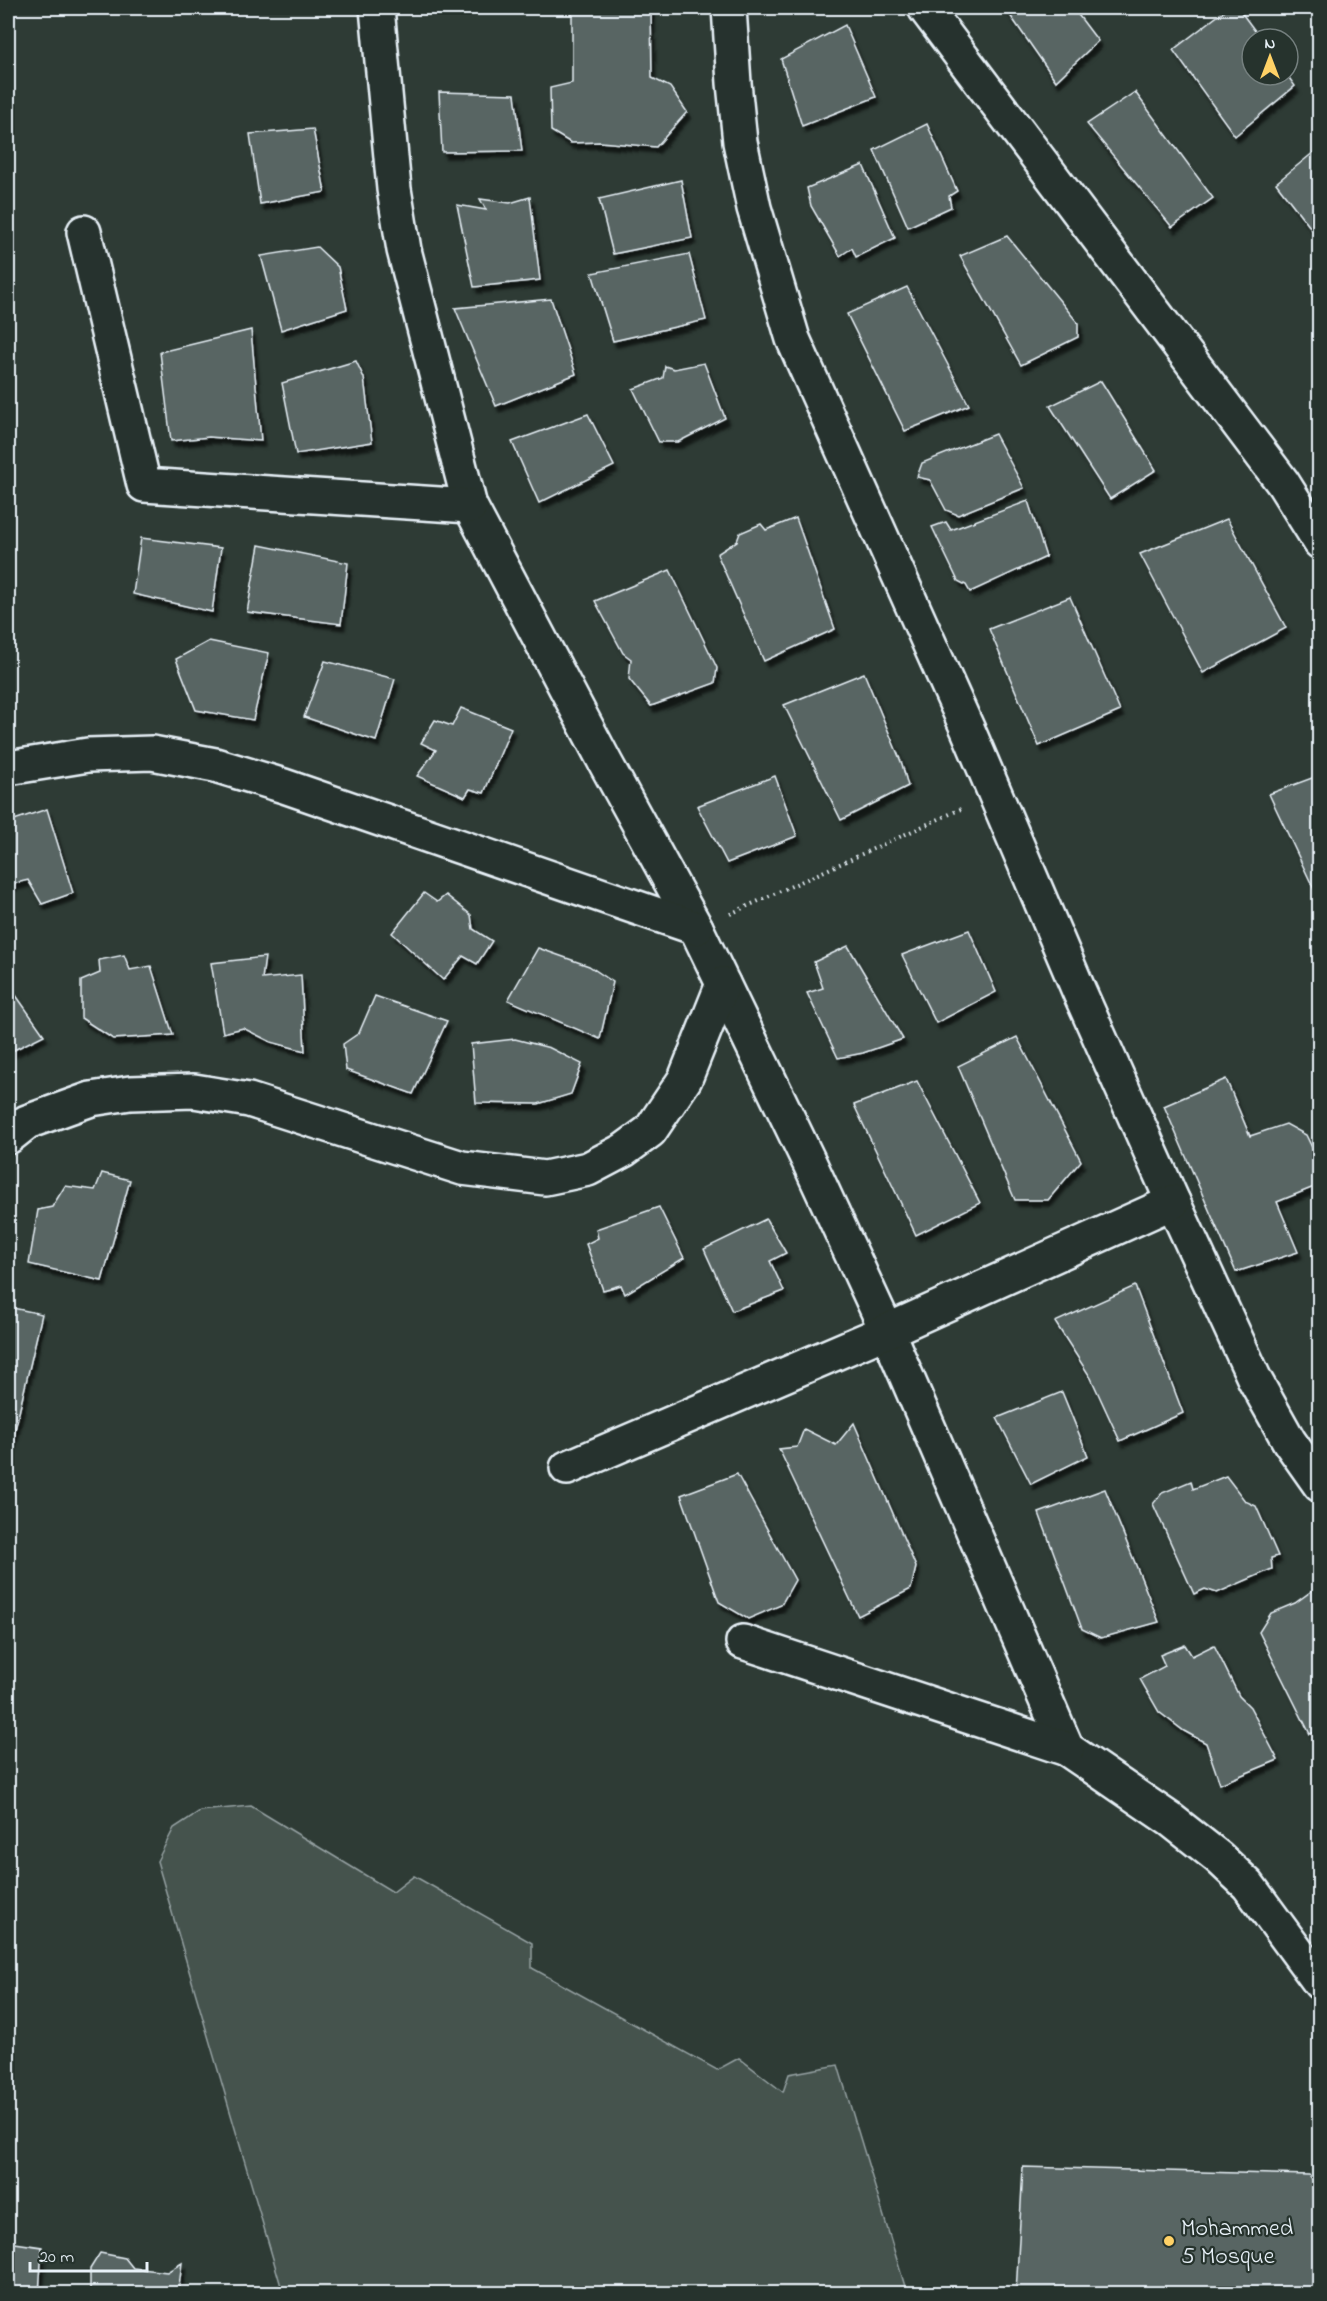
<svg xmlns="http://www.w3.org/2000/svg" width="1327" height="2301" viewBox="0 0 1327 2301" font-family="'Indie Flower',sans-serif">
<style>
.green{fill:#45524e;stroke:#96a2a3;stroke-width:1.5}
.building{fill:#596563;stroke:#e8f1f8;stroke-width:1.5;filter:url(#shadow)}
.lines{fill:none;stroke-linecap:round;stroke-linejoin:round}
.minor-casing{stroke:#e8f1f8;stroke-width:38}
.path{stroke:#e8f1f8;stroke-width:4;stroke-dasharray:1.5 4.5;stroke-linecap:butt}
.minor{stroke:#26332d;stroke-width:33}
.poi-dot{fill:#ffd166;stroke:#26332d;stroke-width:2}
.labels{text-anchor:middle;stroke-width:4.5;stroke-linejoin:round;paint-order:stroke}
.poi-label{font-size:24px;fill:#e8f1f8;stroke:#26332d;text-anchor:start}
</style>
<defs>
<filter id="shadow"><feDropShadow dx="3.5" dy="6" stdDeviation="1.5" flood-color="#0009"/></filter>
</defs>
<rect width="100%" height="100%" fill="#2e3b35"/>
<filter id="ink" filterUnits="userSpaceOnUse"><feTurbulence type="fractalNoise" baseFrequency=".0167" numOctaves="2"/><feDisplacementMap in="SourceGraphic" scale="12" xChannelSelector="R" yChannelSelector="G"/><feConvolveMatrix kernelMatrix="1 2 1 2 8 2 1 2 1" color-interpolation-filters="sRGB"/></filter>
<g filter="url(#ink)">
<path class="green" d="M251,1806l142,86 21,-16 118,67v25l185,102 22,-12 44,34 6,-18 49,-9 69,228h-624l-126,-432 17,-33 26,-17z"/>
<g class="building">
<path d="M572,8l79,1 1,69 18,9 17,25 -31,35 -56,-5 -29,1 -20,-12 -1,-43 22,-5z"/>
<path d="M1005,8h68l25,33 -42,40z"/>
<path d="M1228,8h10l23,31h-9v36h35l8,11 -60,50 -62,-86z"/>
<path d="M845,25l31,72 -74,29 -21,-67z"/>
<path d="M439,92l76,2 7,57 -80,1z"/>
<path d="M1135,92l78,106 -41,29 -85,-103z"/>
<path d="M927,124l30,67 -8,5 2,11 -43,20 -34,-77z"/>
<path d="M313,129l12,63 -65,12 -10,-70z"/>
<path d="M1320,147v93l-44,-57z"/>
<path d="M863,165l32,73 -39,19 -4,-9 -12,8 -29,-50 -4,-18z"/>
<path d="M681,180l11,58 -79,16 -14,-55z"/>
<path d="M530,197l10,83 -66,7 -17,-82 29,5 -6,-11 30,4z"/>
<path d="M1007,236l71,87v14l-57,28 -61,-109z"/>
<path d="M317,247l21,20 9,42 -66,21 -20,-74z"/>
<path d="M689,254l17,66 -93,21 -21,-68z"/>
<path d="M907,287l62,118 -64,26 -58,-117z"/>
<path d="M551,299l25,75 -80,32 -41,-98z"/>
<path d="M251,330l10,111 -52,-4 -38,4 -11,-89z"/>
<path d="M356,361l8,17 8,64 -76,12 -14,-71z"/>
<path d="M704,363l21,55 -47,24h-19l-26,-53 30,-11 2,-12 9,3z"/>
<path d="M1101,381l55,89 -46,29 -60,-93z"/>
<path d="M588,414l26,52 -75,37 -27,-61z"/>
<path d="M995,434l29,54 -66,27 -12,-5 -16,-30 -13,-3 5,-14z"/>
<path d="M1028,501l18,56 -76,35 -4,-7 -8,-4 -26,-54 14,-5 5,8z"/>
<path d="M796,518l39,111 -71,32 -47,-107 20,-13 3,-8 21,-9 5,6z"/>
<path d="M1227,519l59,109 -83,45 -63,-119z"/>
<path d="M141,538l80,10 -9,64 -79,-18z"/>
<path d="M259,545l89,18 -7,61 -94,-12z"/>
<path d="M670,570l47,98 -2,15 -64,23 -22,-27 2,-20 -8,-6 -28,-52z"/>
<path d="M1070,597l50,114 -81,35 -50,-117z"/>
<path d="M209,641l60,12 -16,67 -57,-10 -20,-51z"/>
<path d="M325,661l70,18 -19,62 -72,-24z"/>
<path d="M864,673l38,91 6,22 -67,34 -57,-115z"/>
<path d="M461,708l50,20 -27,65 -14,-4 -5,8 -48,-21 19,-26 -15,-7 14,-23 17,6z"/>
<path d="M1320,775v127l-51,-108z"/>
<path d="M775,776l22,60 -70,27 -30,-57z"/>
<path d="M47,809l26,84 -31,11 -14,-24 -20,5v-63z"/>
<path d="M424,893l13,9 9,-7 25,20 2,14 19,12 -15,23 -14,-8 -20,24 -51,-47z"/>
<path d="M969,930l27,62 -60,31 -34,-68z"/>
<path d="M848,946l55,93 -40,14 -25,5 -31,-65 16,-5 -9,-26z"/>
<path d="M538,948l51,18 24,16 -13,57 -92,-39z"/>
<path d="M124,955l6,15 21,-4 22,69 -60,4 -32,-21v-37l19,-8 -1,-13z"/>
<path d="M265,957l-3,22 39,-4 4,76 -34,-9 -28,-14 -20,5 -12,-70z"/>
<path d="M8,984l36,51 -36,18z"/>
<path d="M375,996l72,25 -34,73 -67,-24 -3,-26 16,-11z"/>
<path d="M1017,1037l64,124 -33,39h-33l-57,-134z"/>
<path d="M515,1039l35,9 32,16 -11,30 -33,10 -62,-1 -5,-59z"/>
<path d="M1226,1079l24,57 36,-12 20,11 12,25 -4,27 -37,15 21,50 -62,20 -72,-166z"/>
<path d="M917,1081l63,122 -64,32 -62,-130z"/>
<path d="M102,1173l28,7 -28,101 -73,-17 9,-54 14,-3 13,-21 30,4z"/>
<path d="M659,1207l25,51 -59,36 -4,-9 -18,5 -17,-46 12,-6 -2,-9z"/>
<path d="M766,1219l20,34 -16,8 14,30 -52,20 -28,-62z"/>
<path d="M1135,1286l48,127 -63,28 -29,-63 -36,-56z"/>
<path d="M8,1307l34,7 -31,133 -3,-1z"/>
<path d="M1062,1392l26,64 -57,28 -34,-66z"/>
<path d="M854,1423l62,144 -5,22 -53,27 -79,-167 18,-2 7,-18 32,16z"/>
<path d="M737,1474l58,106 -14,25 -33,14 -29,-17 -38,-107z"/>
<path d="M1226,1476l19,25 11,5 22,50 -7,2 1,11 -55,24 -12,-4 -11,5 -41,-90 9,-11 29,-12 2,8z"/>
<path d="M1105,1489l54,133 -58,16 -19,-9 -43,-116z"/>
<path d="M1320,1585v145l-10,4 -51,-102 12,-19 24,-10z"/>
<path d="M1185,1645l7,11 22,-11 25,51 11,11 28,53 -58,24 -14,-41 -22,-12 -25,-19 -19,-33 25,-13 -5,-11z"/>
<path d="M1023,2167l286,8 11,13v106h-304z"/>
<path d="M8,2242l34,5 -3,47h-31z"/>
<path d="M100,2253l25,5 8,10 34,4 15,-9 -4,31h-88v-25z"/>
</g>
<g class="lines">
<g class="minor-casing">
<g id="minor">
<path d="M377,8l17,181 10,61 66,256 136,258 90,164 114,236 77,167 180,418 104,71 47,37 30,28 72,98"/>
<path d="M729,8l5,75 6,59 14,66 39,131 175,391 111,261 94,211 82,178 34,61 31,44"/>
<path d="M925,8l358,475 37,59"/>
<path d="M84,232l60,253 326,21"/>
<path d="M8,768l80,-13 64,-2 63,12 69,21 412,142"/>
<path d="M8,1137l19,-15 64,-23 39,-6 64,-2 55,9 213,68 83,10 43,-9 36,-19 26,-19 35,-52 38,-95"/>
<path d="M567,1468l320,-137 286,-129"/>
<path d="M743,1642l324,107"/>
</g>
</g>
<path class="path" d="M730,914l233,-106"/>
<use href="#minor" class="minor"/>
</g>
</g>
<circle class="poi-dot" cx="1169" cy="2241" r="6"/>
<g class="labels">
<g class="poi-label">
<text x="1181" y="2235">Mohammed<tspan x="1181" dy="28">5 Mosque</tspan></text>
</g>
</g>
<rect width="1327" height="2301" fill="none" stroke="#26332d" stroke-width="30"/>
<rect x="15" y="15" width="1297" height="2271" fill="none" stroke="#e8f1f8" stroke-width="2" filter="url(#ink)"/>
<g transform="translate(1270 57)"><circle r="28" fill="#26332d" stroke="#747f7e" stroke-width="1.5"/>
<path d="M0-4.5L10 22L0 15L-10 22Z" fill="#ffd166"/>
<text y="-9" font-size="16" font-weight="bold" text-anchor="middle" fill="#e8f1f8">N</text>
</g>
<path d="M30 2262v9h117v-9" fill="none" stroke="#e8f1f8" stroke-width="3"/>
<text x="39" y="2262" font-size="18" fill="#e8f1f8" stroke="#26332d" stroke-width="4.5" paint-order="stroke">20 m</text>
</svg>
